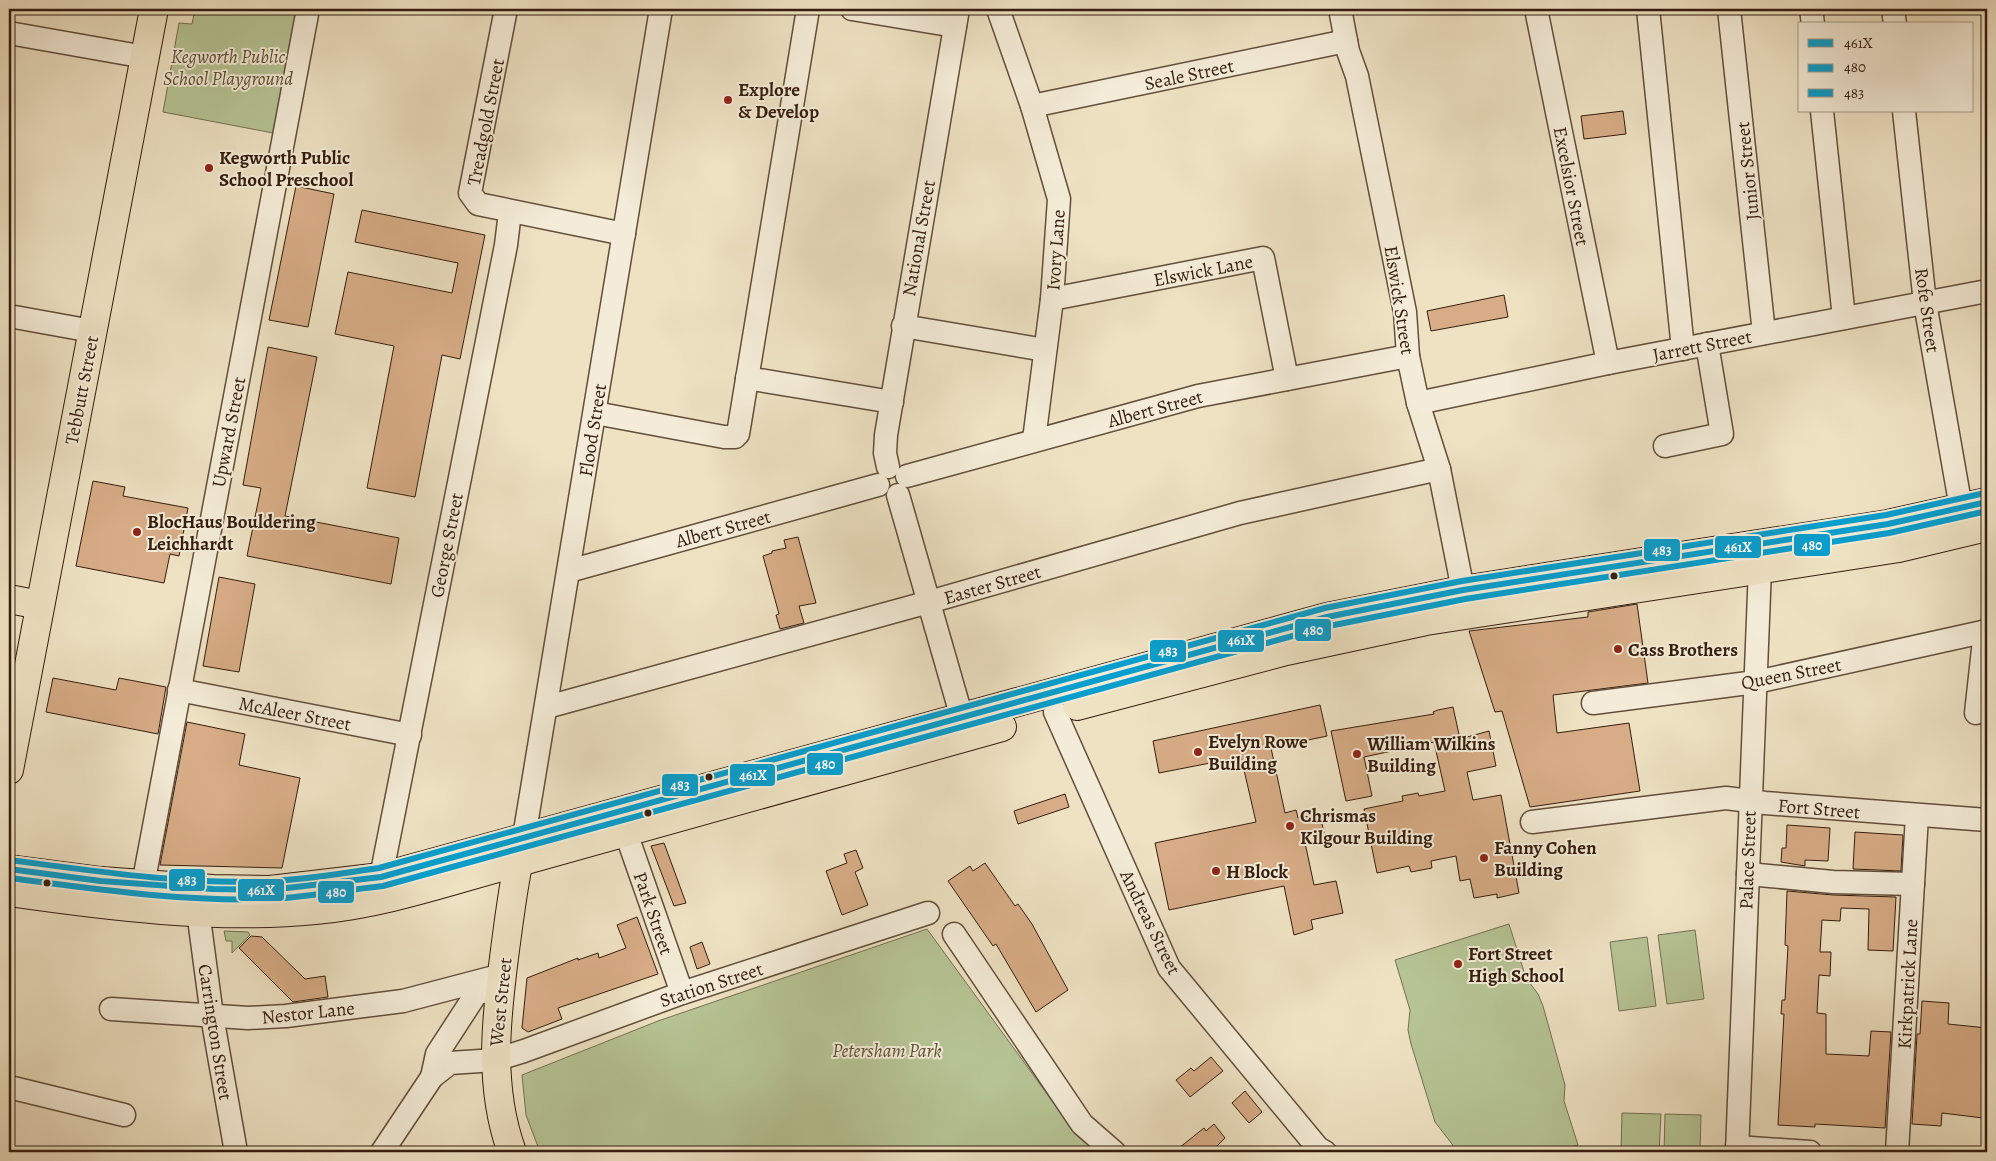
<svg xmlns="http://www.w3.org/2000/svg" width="1996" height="1161" viewBox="0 0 1996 1161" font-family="Alegreya,serif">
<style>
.green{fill:#b6c495;stroke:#757052}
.building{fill:#d7ac86;stroke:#341d0e}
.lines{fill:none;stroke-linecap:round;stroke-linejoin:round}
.minor-casing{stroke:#624e3b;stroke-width:25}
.major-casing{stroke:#341d0e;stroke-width:30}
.highway-casing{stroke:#341d0e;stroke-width:30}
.minor{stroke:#f4ecd8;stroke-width:22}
.major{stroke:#eee2c3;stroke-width:28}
.highway{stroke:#eee2c3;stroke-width:28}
.bus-1-casing{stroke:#f4ecd8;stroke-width:10}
.bus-2-casing{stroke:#f4ecd8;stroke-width:10}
.bus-3-casing{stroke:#f4ecd8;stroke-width:10}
.bus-1{stroke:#089ecd;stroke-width:6}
.bus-2{stroke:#089ecd;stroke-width:6}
.bus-3{stroke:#089ecd;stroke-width:6}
.poi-dot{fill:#8f2418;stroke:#f4ecd8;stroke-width:2}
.bus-dot{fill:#341d0e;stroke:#f4ecd8;stroke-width:2}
.labels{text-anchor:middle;stroke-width:4;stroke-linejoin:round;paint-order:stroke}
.park-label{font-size:19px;font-style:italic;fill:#5b4f36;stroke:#f4ecd8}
.street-label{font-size:19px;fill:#341d0e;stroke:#f4ecd8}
.poi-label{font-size:19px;font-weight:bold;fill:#341d0e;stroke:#f4ecd8;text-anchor:start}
.line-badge{stroke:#f4ecd8;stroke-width:2}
.badge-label{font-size:14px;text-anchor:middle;font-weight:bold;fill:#fff}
</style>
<rect width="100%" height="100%" fill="#eee2c3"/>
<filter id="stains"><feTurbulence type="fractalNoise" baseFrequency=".004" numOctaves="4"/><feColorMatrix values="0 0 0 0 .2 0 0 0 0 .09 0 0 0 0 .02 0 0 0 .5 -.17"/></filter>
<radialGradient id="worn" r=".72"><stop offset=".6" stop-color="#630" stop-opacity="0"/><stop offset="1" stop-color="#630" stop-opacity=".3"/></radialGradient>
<g class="green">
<path d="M195,9h102l-24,124 -110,-21 16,-89 13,1z"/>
<path d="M1509,924l17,54 12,16 5,12 22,79 -1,16 14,44 -24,7h-99l-3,-8 -17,-22 -24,-78 -3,-14 2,-20 -15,-50z"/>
<path d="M927,929l142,195 27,28h-556l-14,-37 -4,-40 136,-54z"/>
<path d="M1695,930l9,69 -37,5 -9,-69z"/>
<path d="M224,931l24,1 2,3 -18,18v-12h-6z"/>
<path d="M1647,937l9,69 -37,5 -9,-69z"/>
<path d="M1622,1113l39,1 -2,38h-38z"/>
<path d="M1665,1114l36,1 -1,37h-36z"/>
</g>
<g class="building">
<path d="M1623,111l3,23 -42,5 -3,-23z"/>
<path d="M296,186l38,8 -26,133 -39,-7z"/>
<path d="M362,210l123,25 -25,124 -18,-4 -27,142 -48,-9 27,-142 -59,-12 13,-62 104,21 6,-30 -103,-21z"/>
<path d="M1504,295l4,22 -77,14 -4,-20z"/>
<path d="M268,347l49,10 -32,159 114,22 -8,46 -144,-28 14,-68 -18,-3z"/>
<path d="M93,481l32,6 -2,9 65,12 -9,48 -9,-2 -6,29 -88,-17z"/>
<path d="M798,537l18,66 -17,3 5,17 -24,6 -4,-14 3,-1 -16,-58 9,-3v-2l14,-3 -2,-8z"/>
<path d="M219,577l36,7 -16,88 -36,-6z"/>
<path d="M1637,604l11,79 -95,12 4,38 72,-10 11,68 -110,16 -28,-96 -7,1 -26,-81 119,-14v-5z"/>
<path d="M53,678l63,12 3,-12 47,9 -8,47 -112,-22z"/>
<path d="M1320,705l7,31 -56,12 14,65 11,-3 2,8 22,-4 4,19 -20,5 10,47 22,-4 7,32 -32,7 2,9 -19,6 -10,-49 -115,24 -14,-67 101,-21 -15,-65 -82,16 -6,-32z"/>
<path d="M1453,707l7,32 29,-8 7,35 -29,6 6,28 28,-5 18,98 -22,5v-4l-23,4 -4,-19 -10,2 -4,-25 -25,5 1,7 -21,4 -2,-6 -32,7 -13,-64 39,-8 -1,-5 16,-3 1,3 26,-5 -11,-49 -70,15 8,39 -26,5 -15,-70 103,-17 -1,-2 5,-2z"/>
<path d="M187,722l58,12 -6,31 61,13 -18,90 -122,-3z"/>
<path d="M1065,794l4,13 -51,17 -4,-13z"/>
<path d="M1787,825l43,3 -2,33 -23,-1v6l-24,-4 1,-14h4z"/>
<path d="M1855,832l48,3 -2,36 -48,-2z"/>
<path d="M664,843l22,60 -12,3 -23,-60z"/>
<path d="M856,850l7,18 -8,4 13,33 -26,10 -16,-44 21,-8 -3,-9z"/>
<path d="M985,863l30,43 3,-2 14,20 36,66 -32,22 -40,-68 -3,2 -45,-65 22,-15 3,5z"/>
<path d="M1787,891l46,4 63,2 -3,54 -25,-1 1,-41 -28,-1 -1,13 -18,-1 -2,32h11l-1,24 -11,-1 -2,38 9,1v40l43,2 2,-25 20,1 -6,96 -70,-4v3l-37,-2 6,-111h-3l1,-14h3l3,-54 -3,-1z"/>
<path d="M637,917l21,57 -100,34 4,11 -34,13 -6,-4 5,-50 51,-20v2l20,-7 1,5 27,-10 -9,-23z"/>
<path d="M251,936l11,1 43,42 20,-3 3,21 -35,5 -54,-54z"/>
<path d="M702,942l8,22 -13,5 -7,-22z"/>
<path d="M1922,1001l27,2 -1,21 39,4v49l-4,41 -41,-5 -1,13 -29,-2 5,-90h3z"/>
<path d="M1211,1057l12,14 -33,26 -14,-17 15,-12 3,3z"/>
<path d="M1245,1091l17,21 -13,11 -17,-20z"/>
<path d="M1214,1124l11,14 -14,14h-37l30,-24 2,3z"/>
</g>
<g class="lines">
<g class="minor-casing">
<g id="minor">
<path d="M506,9l-36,184 8,11 146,30"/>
<path d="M852,9l103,17"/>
<path d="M998,9l34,97 27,93 -7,100 -18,141"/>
<path d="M1340,9l8,42 9,25 48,236 3,44 10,47 21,66 24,121"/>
<path d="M1536,9l72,354"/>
<path d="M1648,9l35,340"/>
<path d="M1729,9l35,324"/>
<path d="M1811,9l2,15"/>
<path d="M1893,9l2,15"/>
<path d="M9,33l136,24"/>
<path d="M1032,106l314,-65"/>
<path d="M1822,111l22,207"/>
<path d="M1904,111l21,192 36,205"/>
<path d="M1052,299l211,-41 24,121"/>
<path d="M9,316l83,15"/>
<path d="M903,326l142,24"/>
<path d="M747,378l145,24"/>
<path d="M1418,403l190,-40 379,-72"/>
<path d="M595,413l129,24h11l3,-3 70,-425"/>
<path d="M1665,446l57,-12 -15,-90"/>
<path d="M888,467l-3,-14 1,-18 72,-426"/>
<path d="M907,476l291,-80 210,-40"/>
<path d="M898,495l64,223"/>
<path d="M569,571l309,-86"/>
<path d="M179,690l231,45"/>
<path d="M1593,703l163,-21 231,-51"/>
<path d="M547,707l382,-105 311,-89 199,-44"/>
<path d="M1055,712l114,256 149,180 7,4"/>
<path d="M1976,713l9,-82"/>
<path d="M1532,822l194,-24 39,5 222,17"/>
<path d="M626,833l56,160"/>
<path d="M524,837l137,-828"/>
<path d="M1748,874l85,8 80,2"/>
<path d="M381,877l125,-632 4,-33"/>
<path d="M143,885l165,-876"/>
<path d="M198,911l14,105 24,136"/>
<path d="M954,934l128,190 32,28"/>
<path d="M111,1009l137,9 38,-2 117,-15 99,-26"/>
<path d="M432,1077l5,-23 39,-60 24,-8"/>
<path d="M9,1087l115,28"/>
<path d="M1737,1147l73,5"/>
<path d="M382,1152l50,-75 18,-14 45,-3 29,-9 158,-58 246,-80"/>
<path d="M1737,1152l23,-584"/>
<path d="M1897,1152l20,-336"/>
</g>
</g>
<g class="major-casing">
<g id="major">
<path d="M9,599l31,6"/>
<path d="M9,770l145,-761"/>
<path d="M512,1152c-24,-66 -16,-134 -7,-202 5,-37 9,-73 18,-109"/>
</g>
</g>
<g class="highway-casing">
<g id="highway">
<path d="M1077,706l209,-55 140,-30 473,-73 88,-21"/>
<path d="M9,869l92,12 112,8 57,1 111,-13 946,-260 136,-27 425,-66 99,-22"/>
<path d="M9,892c97,14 208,28 306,18 70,-6 136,-30 204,-48 161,-44 322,-89 483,-135"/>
</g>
</g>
<use href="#minor" class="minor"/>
<use href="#major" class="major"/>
<use href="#highway" class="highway"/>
<g class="bus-1-casing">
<path id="bus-1" d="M9,869l92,12 112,8 57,1 111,-13 946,-260 136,-27 425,-66 99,-22"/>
</g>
<g class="bus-2-casing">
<path id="bus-2" d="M9,878c86,11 174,24 261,21 37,-2 75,-9 113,-13l946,-260 136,-27 424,-66 98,-22"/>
</g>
<g class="bus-3-casing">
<path id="bus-3" d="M10,860c84,11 175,25 259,21 37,-1 74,-8 110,-13l946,-260 137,-27 424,-66 99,-22"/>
</g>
<use href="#bus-1" class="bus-1"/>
<use href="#bus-2" class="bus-2"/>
<use href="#bus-3" class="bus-3"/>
</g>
<g class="poi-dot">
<circle cx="728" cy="100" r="5"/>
<circle cx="209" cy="168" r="5"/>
<circle cx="137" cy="532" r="5"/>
<circle cx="1618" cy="649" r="5"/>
<circle cx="1198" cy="752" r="5"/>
<circle cx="1357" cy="754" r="5"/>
<circle cx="1290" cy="826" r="5"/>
<circle cx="1484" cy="858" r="5"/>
<circle cx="1216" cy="871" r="5"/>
<circle cx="1458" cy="964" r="5"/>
</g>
<g class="bus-dot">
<circle cx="1614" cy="576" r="4.5"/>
<circle cx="709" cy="777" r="4.5"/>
<circle cx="648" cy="813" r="4.5"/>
<circle cx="47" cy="883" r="4.5"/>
</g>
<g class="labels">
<g class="park-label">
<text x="228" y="63">Kegworth Public<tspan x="228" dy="22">School Playground</tspan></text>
<text x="887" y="1057">Petersham Park</text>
</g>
<g class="street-label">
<text transform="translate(1189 74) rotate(-12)" y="7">Seale Street</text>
<text transform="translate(485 122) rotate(-79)" y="7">Treadgold Street</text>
<text transform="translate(1747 171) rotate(-96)" y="7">Junior Street</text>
<text transform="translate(1572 186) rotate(79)" y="7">Excelsior Street</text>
<text transform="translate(918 238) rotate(-80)" y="7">National Street</text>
<text transform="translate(1055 250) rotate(-86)" y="7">Ivory Lane</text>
<text transform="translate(1203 270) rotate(-11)" y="7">Elswick Lane</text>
<text transform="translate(1400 300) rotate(81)" y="7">Elswick Street</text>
<text transform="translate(1928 310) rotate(82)" y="7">Rofe Street</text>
<text transform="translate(1702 345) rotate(-11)" y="7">Jarrett Street</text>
<text transform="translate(81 390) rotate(-79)" y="7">Tebbutt Street</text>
<text transform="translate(1155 408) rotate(-15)" y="7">Albert Street</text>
<text transform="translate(592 430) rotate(-81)" y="7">Flood Street</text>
<text transform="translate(228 432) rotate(-79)" y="7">Upward Street</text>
<text transform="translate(723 528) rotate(-15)" y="7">Albert Street</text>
<text transform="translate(446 545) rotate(-79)" y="7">George Street</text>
<text transform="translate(992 584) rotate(-16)" y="7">Easter Street</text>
<text transform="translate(1791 673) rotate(-11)" y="7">Queen Street</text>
<text transform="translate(295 713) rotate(11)" y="7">McAleer Street</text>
<text transform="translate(1819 808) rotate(5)" y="7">Fort Street</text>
<text transform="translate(1747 860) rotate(-88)" y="7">Palace Street</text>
<text transform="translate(654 913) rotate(71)" y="7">Park Street</text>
<text transform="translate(1151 922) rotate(64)" y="7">Andreas Street</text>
<text transform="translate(711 984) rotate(-18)" y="7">Station Street</text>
<text transform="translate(1907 984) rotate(-87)" y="7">Kirkpatrick Lane</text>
<text transform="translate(500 1002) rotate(-84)" y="7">West Street</text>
<text transform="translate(308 1012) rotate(-6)" y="7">Nestor Lane</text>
<text transform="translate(216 1032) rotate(81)" y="7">Carrington Street</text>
</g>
<g class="poi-label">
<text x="738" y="96">Explore<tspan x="738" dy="22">&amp; Develop</tspan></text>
<text x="219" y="164">Kegworth Public<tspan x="219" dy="22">School Preschool</tspan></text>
<text x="147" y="528">BlocHaus Bouldering<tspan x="147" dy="22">Leichhardt</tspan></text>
<text x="1628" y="656">Cass Brothers</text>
<text x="1208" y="748">Evelyn Rowe<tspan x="1208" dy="22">Building</tspan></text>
<text x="1367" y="750">William Wilkins<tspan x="1367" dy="22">Building</tspan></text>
<text x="1300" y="822">Chrismas<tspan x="1300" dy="22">Kilgour Building</tspan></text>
<text x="1494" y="854">Fanny Cohen<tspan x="1494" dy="22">Building</tspan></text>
<text x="1226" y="878">H Block</text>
<text x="1468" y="960">Fort Street<tspan x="1468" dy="22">High School</tspan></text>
</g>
</g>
<g class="line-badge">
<rect x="1793" y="533" width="38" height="24" rx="5" fill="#089ecd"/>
<rect x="1714" y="535" width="48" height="24" rx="5" fill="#089ecd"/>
<rect x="1643" y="538" width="38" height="24" rx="5" fill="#089ecd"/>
<rect x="1294" y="618" width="38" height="24" rx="5" fill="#089ecd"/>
<rect x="1217" y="629" width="48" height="24" rx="5" fill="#089ecd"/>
<rect x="1149" y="639" width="38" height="24" rx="5" fill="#089ecd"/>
<rect x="806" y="752" width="38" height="24" rx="5" fill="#089ecd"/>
<rect x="729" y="763" width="47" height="24" rx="5" fill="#089ecd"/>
<rect x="661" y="773" width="38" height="24" rx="5" fill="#089ecd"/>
<rect x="168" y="868" width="38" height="24" rx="5" fill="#089ecd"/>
<rect x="237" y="878" width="48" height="24" rx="5" fill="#089ecd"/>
<rect x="317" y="880" width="38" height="24" rx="5" fill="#089ecd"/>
</g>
<g class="badge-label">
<text x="1812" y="550">480</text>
<text x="1738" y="552">461X</text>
<text x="1662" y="555">483</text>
<text x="1313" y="635">480</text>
<text x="1241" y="645">461X</text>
<text x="1168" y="656">483</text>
<text x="825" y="769">480</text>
<text x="753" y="780">461X</text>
<text x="680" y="790">483</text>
<text x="187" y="885">483</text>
<text x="261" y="895">461X</text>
<text x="336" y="897">480</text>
</g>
<rect width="1996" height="1161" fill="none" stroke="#eee2c3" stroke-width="30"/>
<rect x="10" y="10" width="1976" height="1141" fill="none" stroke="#341d0e" stroke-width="2.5"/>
<rect x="15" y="15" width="1966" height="1131" fill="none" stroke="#341d0e"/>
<rect x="1798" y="22" width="175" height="90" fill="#f4ecd8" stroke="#a79987"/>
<rect x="1808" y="39" width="25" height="8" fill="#089ecd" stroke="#a79987"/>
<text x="1844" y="48" font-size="15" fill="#341d0e">461X</text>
<rect x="1808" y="64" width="25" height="8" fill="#089ecd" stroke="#a79987"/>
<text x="1844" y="72" font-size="15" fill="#341d0e">480</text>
<rect x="1808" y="89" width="25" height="8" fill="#089ecd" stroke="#a79987"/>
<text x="1844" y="98" font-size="15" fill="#341d0e">483</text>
<rect width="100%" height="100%" filter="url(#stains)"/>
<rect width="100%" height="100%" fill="url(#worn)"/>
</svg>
